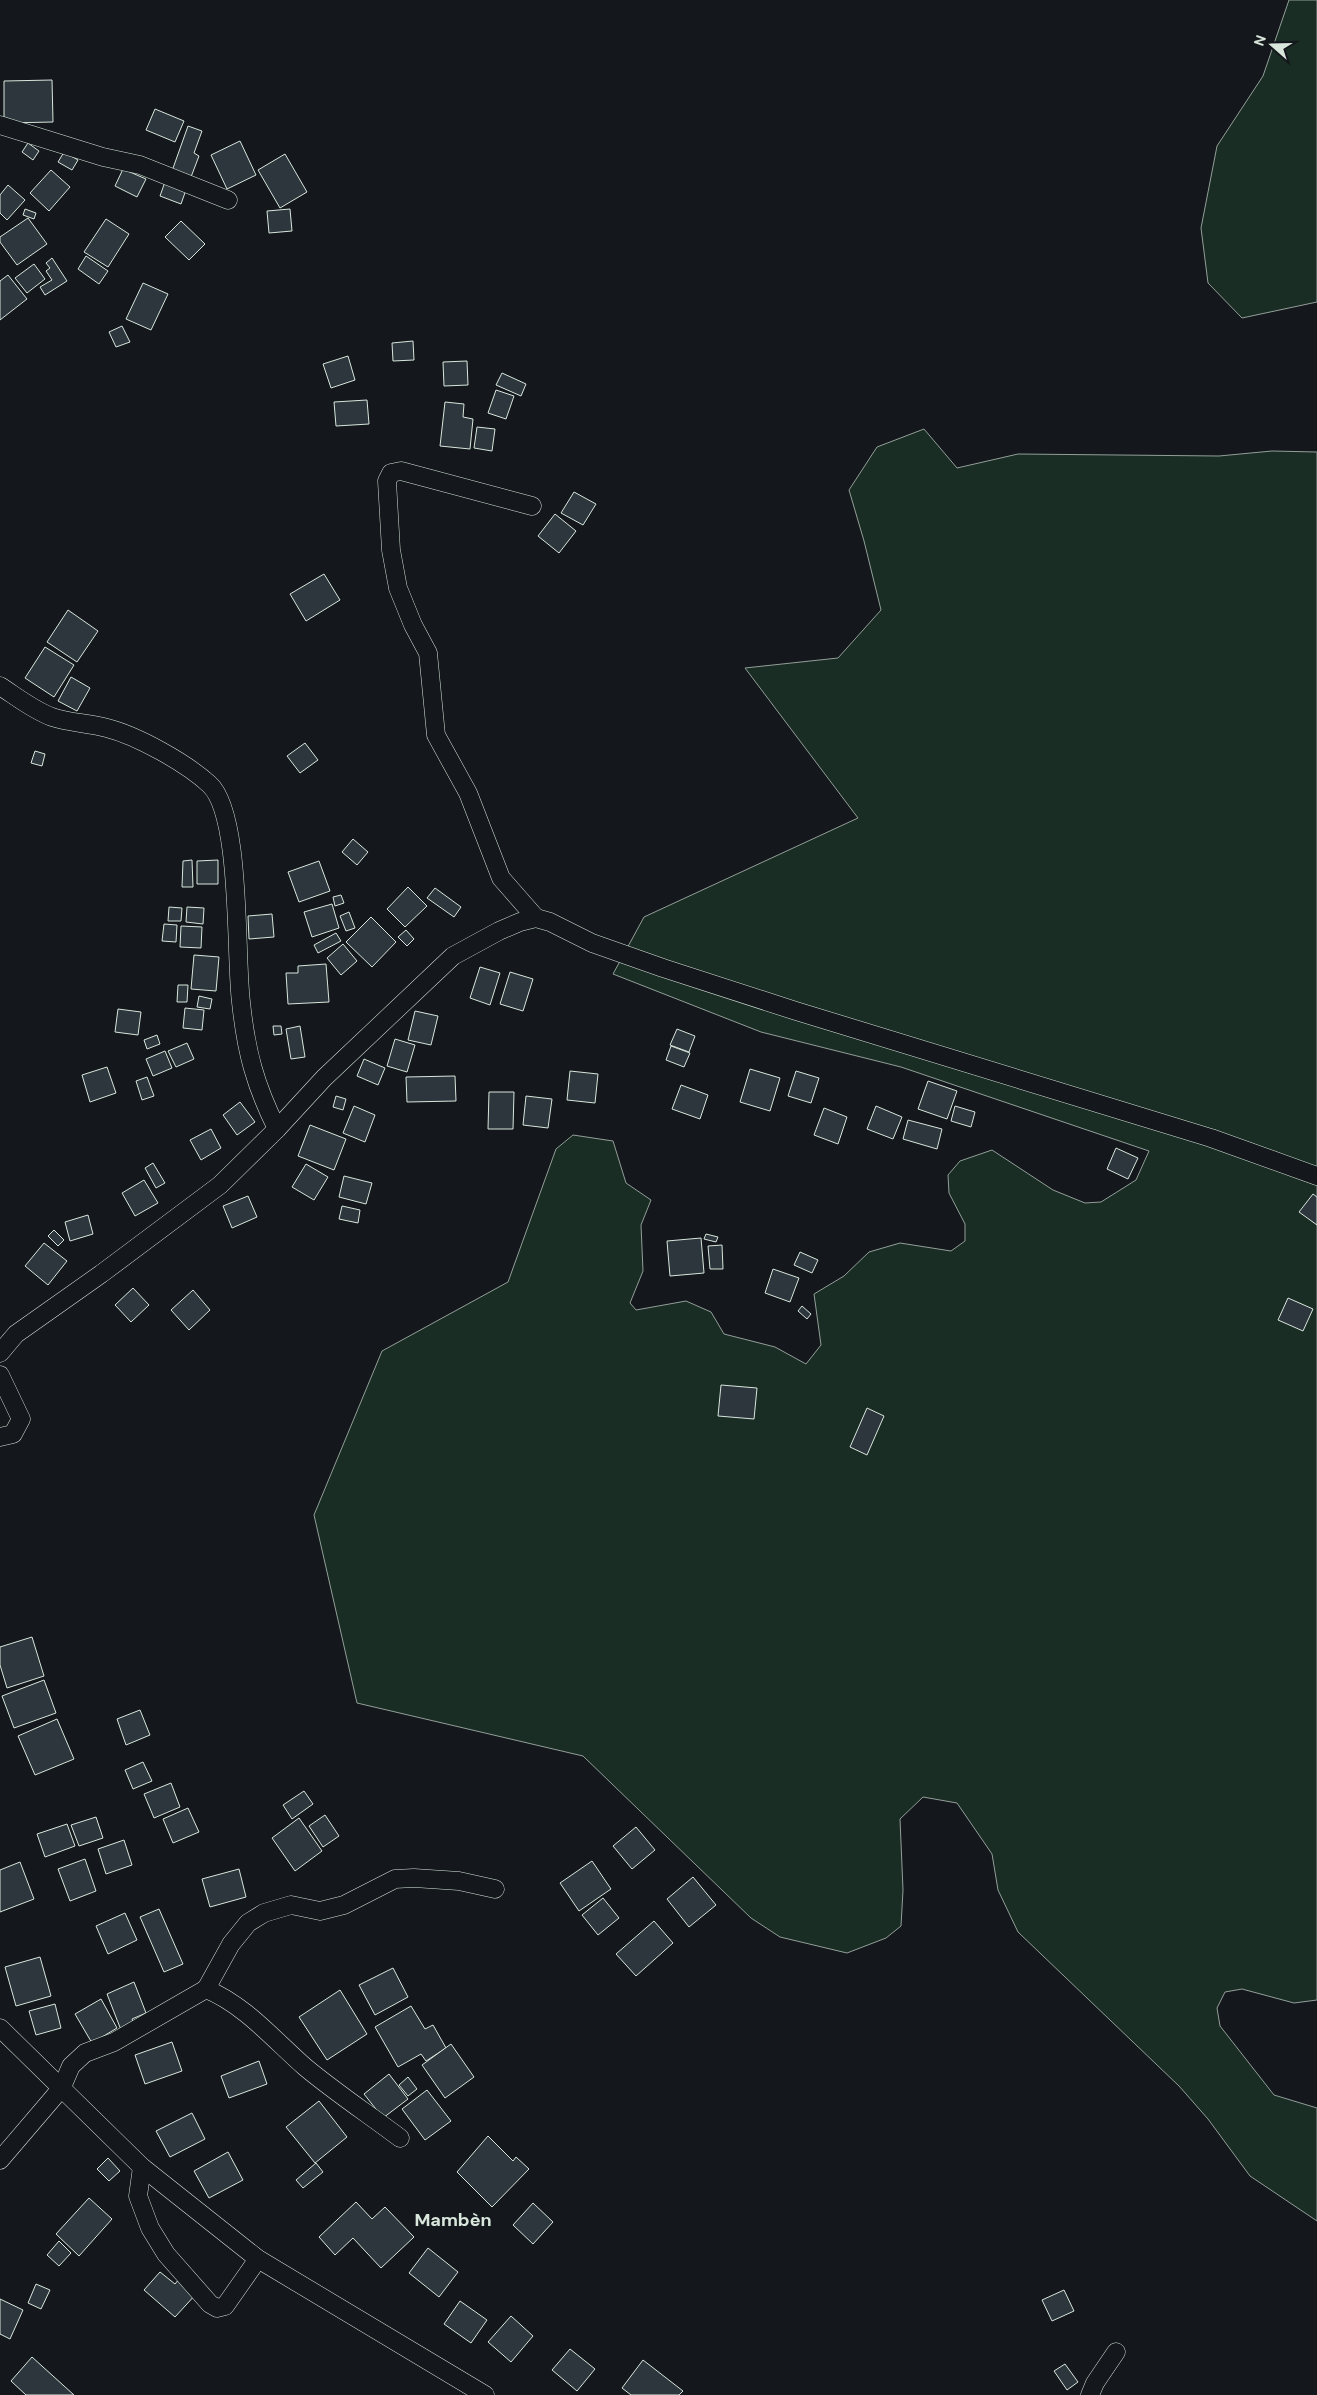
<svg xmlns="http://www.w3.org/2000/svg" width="1317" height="2395" viewBox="0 0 1317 2395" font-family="'DM Sans',sans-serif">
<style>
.green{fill:#1a2d24;stroke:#939e99}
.building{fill:#2c363c;stroke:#d8e6dc}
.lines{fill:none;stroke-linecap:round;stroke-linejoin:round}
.street-casing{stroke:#d8e6dc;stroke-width:19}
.street{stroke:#14181c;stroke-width:18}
.labels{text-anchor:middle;stroke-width:4;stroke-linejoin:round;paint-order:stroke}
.quarter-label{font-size:18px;font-weight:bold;fill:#d8e6dc;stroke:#14181c}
</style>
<rect width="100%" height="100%" fill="#14181c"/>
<g class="green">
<path d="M1289,0h28v302l-75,16 -34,-35 -7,-55 16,-82 46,-70z"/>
<path d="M924,429l33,39 61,-14 201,2 53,-5 45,1v1548l-23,3 -52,-14 -17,3 -8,16 3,18 54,69 43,13v113l-67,-45 -42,-57 -29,-33 -161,-154 -20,-42 -6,-36 -35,-51 -34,-6 -23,22 3,71 -2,36 -15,12 -39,15 -67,-16 -29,-19 -168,-162 -226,-53 -43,-188 68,-164 126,-69 48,-133 17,-14 40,6 13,42 25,17 -10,25 2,46 -13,32 6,7 50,-9 25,11 13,22 51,13 31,17 15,-19 -7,-51 30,-18 25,-24 31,-9 51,8 14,-10v-17l-16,-31 -1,-18 12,-14 32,-11 61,40 32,13 16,-1 35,-22 13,-29 -248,-84 -140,-35 -148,-58 31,-57 214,-99 -113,-150 93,-10 43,-48 -17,-69 -15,-51 28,-43z"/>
</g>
<g class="building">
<path d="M52,80l1,42 -49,1v-42z"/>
<path d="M155,109l29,12 -9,21 -29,-12z"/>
<path d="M188,126l14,5 -8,22 5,3 -8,21 -19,-6z"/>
<path d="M240,141l16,34 -29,14 -16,-34z"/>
<path d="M28,143l11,8 -6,9 -11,-8z"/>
<path d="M64,152l14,8 -6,10 -14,-8z"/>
<path d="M285,154l22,38 -27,16 -22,-38z"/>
<path d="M123,169l23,10 -9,18 -22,-11z"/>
<path d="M51,170l19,17 -21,24 -19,-18z"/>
<path d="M166,179l21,8 -6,17 -21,-8z"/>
<path d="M8,185l17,15 -18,20 -7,-7v-18z"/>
<path d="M25,209l11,4 -2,6 -11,-4z"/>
<path d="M290,209l2,22 -23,2 -2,-22z"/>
<path d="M28,218l19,26 -30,21 -17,-23v-5z"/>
<path d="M106,219l23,15 -21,33 -24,-15z"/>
<path d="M181,221l24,23 -16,16 -24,-23z"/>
<path d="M86,256l22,15 -9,13 -21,-15z"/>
<path d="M52,258l15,23 -22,14 -5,-8 12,-7 -6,-9 4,-3 -4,-5z"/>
<path d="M34,264l11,15 -18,14 -12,-15z"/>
<path d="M8,275l19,24 -27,21v-39z"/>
<path d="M143,283l25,11 -17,36 -25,-11z"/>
<path d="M122,326l8,16 -14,5 -7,-15z"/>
<path d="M413,341l1,19 -21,1 -1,-18z"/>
<path d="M348,356l7,24 -24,8 -8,-24z"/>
<path d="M467,361l1,24 -24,1 -1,-24z"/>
<path d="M502,373l24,11 -5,12 -25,-11z"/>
<path d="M496,390l18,6 -8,23 -18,-6z"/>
<path d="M367,400l2,24 -33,2 -2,-24z"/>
<path d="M445,402l19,2 -1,13 10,2 -3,30 -30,-3z"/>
<path d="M477,427l18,2 -3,22 -18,-3z"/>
<path d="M574,492l22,12 -13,21 -22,-12z"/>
<path d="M555,514l21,17 -17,22 -21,-17z"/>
<path d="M324,574l16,26 -34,21 -16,-27z"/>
<path d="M68,610l30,21 -21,31 -30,-20z"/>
<path d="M45,647l29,18 -20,32 -29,-19z"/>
<path d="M71,677l19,11 -13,23 -19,-10z"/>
<path d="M305,743l13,17 -18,13 -13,-17z"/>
<path d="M35,751l10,3 -3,12 -11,-3z"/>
<path d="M353,839l15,13 -11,13 -15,-13z"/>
<path d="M192,860l1,27h-11l1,-26z"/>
<path d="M218,860v24h-21v-23z"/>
<path d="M319,861l11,30 -31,11 -11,-30z"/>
<path d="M408,887l19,19 -22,21 -18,-18z"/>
<path d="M435,888l26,19 -7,10 -27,-19z"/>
<path d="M341,895l3,8 -9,3 -2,-9z"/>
<path d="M332,904l7,24 -27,9 -8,-25z"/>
<path d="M169,907l13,1 -1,13h-13z"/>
<path d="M187,907l17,1 -1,16 -17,-2z"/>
<path d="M349,912l6,16 -9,3 -6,-15z"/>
<path d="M272,914l2,23 -25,2 -1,-23z"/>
<path d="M371,917l25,25 -24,25 -26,-25z"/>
<path d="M164,924l13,1 -1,17 -14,-1z"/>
<path d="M181,926l21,1 -1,21 -21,-1z"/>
<path d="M406,930l8,9 -7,7 -9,-9z"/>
<path d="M336,933l5,8 -23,12 -4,-8z"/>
<path d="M343,944l14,17 -16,14 -14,-17z"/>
<path d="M194,955l25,2 -3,34 -25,-2z"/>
<path d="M326,964l3,38 -41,2 -2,-31h12v-7z"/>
<path d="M480,967l20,6 -10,32 -20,-7z"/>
<path d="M510,972l23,7 -10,32 -23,-7z"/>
<path d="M178,985h10l-1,17h-10z"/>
<path d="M199,996l13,3 -2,10 -13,-2z"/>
<path d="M185,1008l19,2 -2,20 -19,-2z"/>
<path d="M118,1009l23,3 -3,23 -23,-3z"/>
<path d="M415,1011l23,5 -7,29 -23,-5z"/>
<path d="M273,1026h8l1,8 -8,1z"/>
<path d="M300,1026l5,31 -14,2 -5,-30z"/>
<path d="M677,1029l18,7 -6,16 -19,-7z"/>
<path d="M157,1035l3,9 -13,5 -3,-9z"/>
<path d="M395,1039l20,6 -8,27 -20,-6z"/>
<path d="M187,1043l7,16 -18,8 -8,-16z"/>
<path d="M671,1046l19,7 -6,14 -18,-7z"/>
<path d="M165,1051l7,17 -19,8 -7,-17z"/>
<path d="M364,1059l21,9 -7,17 -21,-9z"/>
<path d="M107,1067l9,26 -26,9 -8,-27z"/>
<path d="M750,1069l30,9 -10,33 -30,-9z"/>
<path d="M570,1071l28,3 -3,29 -28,-3z"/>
<path d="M796,1071l23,7 -8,25 -23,-7z"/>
<path d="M455,1076l1,25 -49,1 -1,-25z"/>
<path d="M147,1077l7,19 -12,4 -6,-19z"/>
<path d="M928,1081l29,10 -10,28 -29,-10z"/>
<path d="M681,1085l27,10 -8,24 -28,-10z"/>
<path d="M489,1092h25l-1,37h-25z"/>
<path d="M336,1096l10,3 -3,11 -10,-3z"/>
<path d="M526,1096l26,3 -4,29 -25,-3z"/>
<path d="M240,1102l15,20 -18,13 -14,-20z"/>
<path d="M354,1106l21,9 -10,27 -22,-9z"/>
<path d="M876,1106l26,11 -9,22 -26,-10z"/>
<path d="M955,1106l20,6 -4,15 -20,-6z"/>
<path d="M824,1108l23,9 -9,27 -24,-9z"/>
<path d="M908,1120l34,9 -5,20 -34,-10z"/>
<path d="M310,1125l36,14 -12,31 -36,-14z"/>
<path d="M211,1129l10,19 -20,12 -11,-20z"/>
<path d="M1116,1148l22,10 -10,21 -21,-10z"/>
<path d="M153,1163l12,20 -9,5 -11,-20z"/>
<path d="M306,1164l22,13 -14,23 -22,-13z"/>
<path d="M344,1176l28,7 -6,21 -27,-7z"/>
<path d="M144,1180l14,23 -23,13 -13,-23z"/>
<path d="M1313,1194l4,3v28l-18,-13z"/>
<path d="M248,1196l9,21 -25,11 -9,-22z"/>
<path d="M342,1206l18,4 -2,13 -19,-4z"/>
<path d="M88,1215l5,19 -23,7 -5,-19z"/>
<path d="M54,1230l10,10 -6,6 -10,-10z"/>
<path d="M706,1234l12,3 -2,5 -12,-3z"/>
<path d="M701,1238l3,35 -34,3 -3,-35z"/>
<path d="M44,1243l23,18 -19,24 -23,-19z"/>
<path d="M722,1245l1,24h-13l-2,-23z"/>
<path d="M800,1252l18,8 -6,13 -18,-8z"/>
<path d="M773,1269l26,9 -9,24 -25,-9z"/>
<path d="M133,1288l16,17 -18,17 -16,-17z"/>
<path d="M193,1290l17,20 -21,20 -18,-20z"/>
<path d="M1288,1298l25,11 -10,22 -25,-11z"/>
<path d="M802,1306l9,8 -4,5 -9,-8z"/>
<path d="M721,1385l36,3 -3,31 -36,-3z"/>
<path d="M867,1408l17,8 -17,39 -17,-8z"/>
<path d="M32,1637l12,39 -37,12 -7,-23v-18z"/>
<path d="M44,1680l12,33 -42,15 -12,-32z"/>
<path d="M140,1710l10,25 -24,10 -9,-26z"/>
<path d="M57,1719l17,40 -39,16 -17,-39z"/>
<path d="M143,1762l9,19 -19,8 -8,-19z"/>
<path d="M171,1783l9,24 -26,11 -10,-24z"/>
<path d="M304,1791l9,13 -21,15 -9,-14z"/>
<path d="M188,1808l11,24 -26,11 -10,-24z"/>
<path d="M325,1815l14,21 -16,11 -14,-21z"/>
<path d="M96,1817l7,21 -24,8 -8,-21z"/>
<path d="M299,1818l23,33 -27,20 -23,-33z"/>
<path d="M67,1824l8,22 -30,11 -8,-23z"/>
<path d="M636,1827l19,23 -23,19 -19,-23z"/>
<path d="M124,1840l8,25 -26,9 -8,-25z"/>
<path d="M85,1859l11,32 -26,10 -12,-32z"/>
<path d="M592,1861l19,28 -32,22 -19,-28z"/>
<path d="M20,1862l14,37 -34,13v-42z"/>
<path d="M239,1869l7,28 -36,10 -8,-28z"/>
<path d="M693,1877l23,28 -27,22 -22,-28z"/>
<path d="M603,1898l16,20 -21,17 -16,-20z"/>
<path d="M159,1909l24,55 -19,8 -24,-55z"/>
<path d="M125,1913l12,27 -29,14 -12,-28z"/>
<path d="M654,1921l19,22 -37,33 -20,-22z"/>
<path d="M40,1957l11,39 -35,10 -11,-39z"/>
<path d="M393,1968l15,29 -33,18 -16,-30z"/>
<path d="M134,1982l12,31 -14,6 2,6 -13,5 -14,-36z"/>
<path d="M340,1990l27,44 -40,26 -28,-43z"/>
<path d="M101,1999l16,29 -25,15 -17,-29z"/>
<path d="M55,2004l6,24 -25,7 -7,-24z"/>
<path d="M411,2006l14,23 8,-4 13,23 -20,13 -5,-7 -23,13 -23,-40z"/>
<path d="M172,2042l10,29 -37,13 -10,-29z"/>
<path d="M451,2044l23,33 -29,21 -23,-33z"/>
<path d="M259,2061l8,23 -38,14 -8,-22z"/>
<path d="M389,2074l19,25 -25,19 -19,-24z"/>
<path d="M408,2077l9,12 -9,7 -9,-11z"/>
<path d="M427,2090l24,31 -26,19 -23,-31z"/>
<path d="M319,2101l28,36 -32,26 -29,-36z"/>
<path d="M192,2113l13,26 -35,18 -14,-26z"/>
<path d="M488,2136l25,25 3,-4 13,12 -37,38 -35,-35z"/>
<path d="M228,2152l15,28 -34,18 -15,-27z"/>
<path d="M108,2158l12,13 -11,10 -12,-12z"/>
<path d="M316,2163l7,9 -20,16 -7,-8z"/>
<path d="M89,2198l23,21 -33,37 -23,-22z"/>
<path d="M356,2202l16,17 13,-12 29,30 -33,31 -28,-30 -18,17 -16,-18z"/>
<path d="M533,2203l20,19 -20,22 -20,-19z"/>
<path d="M59,2241l12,12 -12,13 -12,-11z"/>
<path d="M428,2248l30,24 -19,25 -30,-24z"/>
<path d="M160,2272l15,12 5,-6 17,15 -22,24 -31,-27z"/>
<path d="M36,2284l14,6 -9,19 -13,-6z"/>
<path d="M1064,2290l10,21 -22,10 -10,-21z"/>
<path d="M0,2299l23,11 -13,29 -10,-5z"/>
<path d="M460,2301l27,19 -16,23 -27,-19z"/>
<path d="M511,2316l22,20 -22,26 -23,-20z"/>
<path d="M570,2349l25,20 -18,22 -25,-21z"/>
<path d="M32,2357l42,38h-48l-15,-14z"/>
<path d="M643,2360l40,31 -4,4h-48l-9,-7z"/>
<path d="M1065,2364l13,18 -11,8 -13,-19z"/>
</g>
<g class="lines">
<g class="street-casing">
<g id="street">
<path d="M0,125l103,32 37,8 88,35"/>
<path d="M532,506l-131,-35 -10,2 -4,8 4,69 7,38 15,37 15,28 8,82 32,58 33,85 35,40"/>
<path d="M0,686c17,11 33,24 52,31 18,6 37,6 55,11 31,8 79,35 102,56 33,29 26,172 32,218 5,49 14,83 36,127"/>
<path d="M0,1353l16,-19 85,-60 119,-89 57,-56 47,-51 129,-122 46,-25 21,-9 16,-4 14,4 42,21 71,25 133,43 415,127 106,38"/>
<path d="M0,1375l21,44 -8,15 -13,3"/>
<path d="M206,1989l25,-45 17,-21 16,-10 27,-8 29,6 24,-6 51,-26 19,-1 45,3 36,8"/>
<path d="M0,2028l142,139 116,92 227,136"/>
<path d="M0,2160l53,-62 9,-11 9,-21 14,-13 29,-11 92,-53c39,16 68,51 99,78 30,25 63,47 95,71"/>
<path d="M142,2167l-4,29 12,32 16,26 44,50 7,4 8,-2 33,-47"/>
<path d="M1090,2395l5,-12 21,-31"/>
</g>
</g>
<use href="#street" class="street"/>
</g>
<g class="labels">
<g class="quarter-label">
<text x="453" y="2226">Mambèn</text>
</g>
</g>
<g transform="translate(1272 45) rotate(290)" stroke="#14181c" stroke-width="4" paint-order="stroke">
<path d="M0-4L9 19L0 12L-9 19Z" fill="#d8e6dc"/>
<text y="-8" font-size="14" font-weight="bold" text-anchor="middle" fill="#d8e6dc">N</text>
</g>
</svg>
